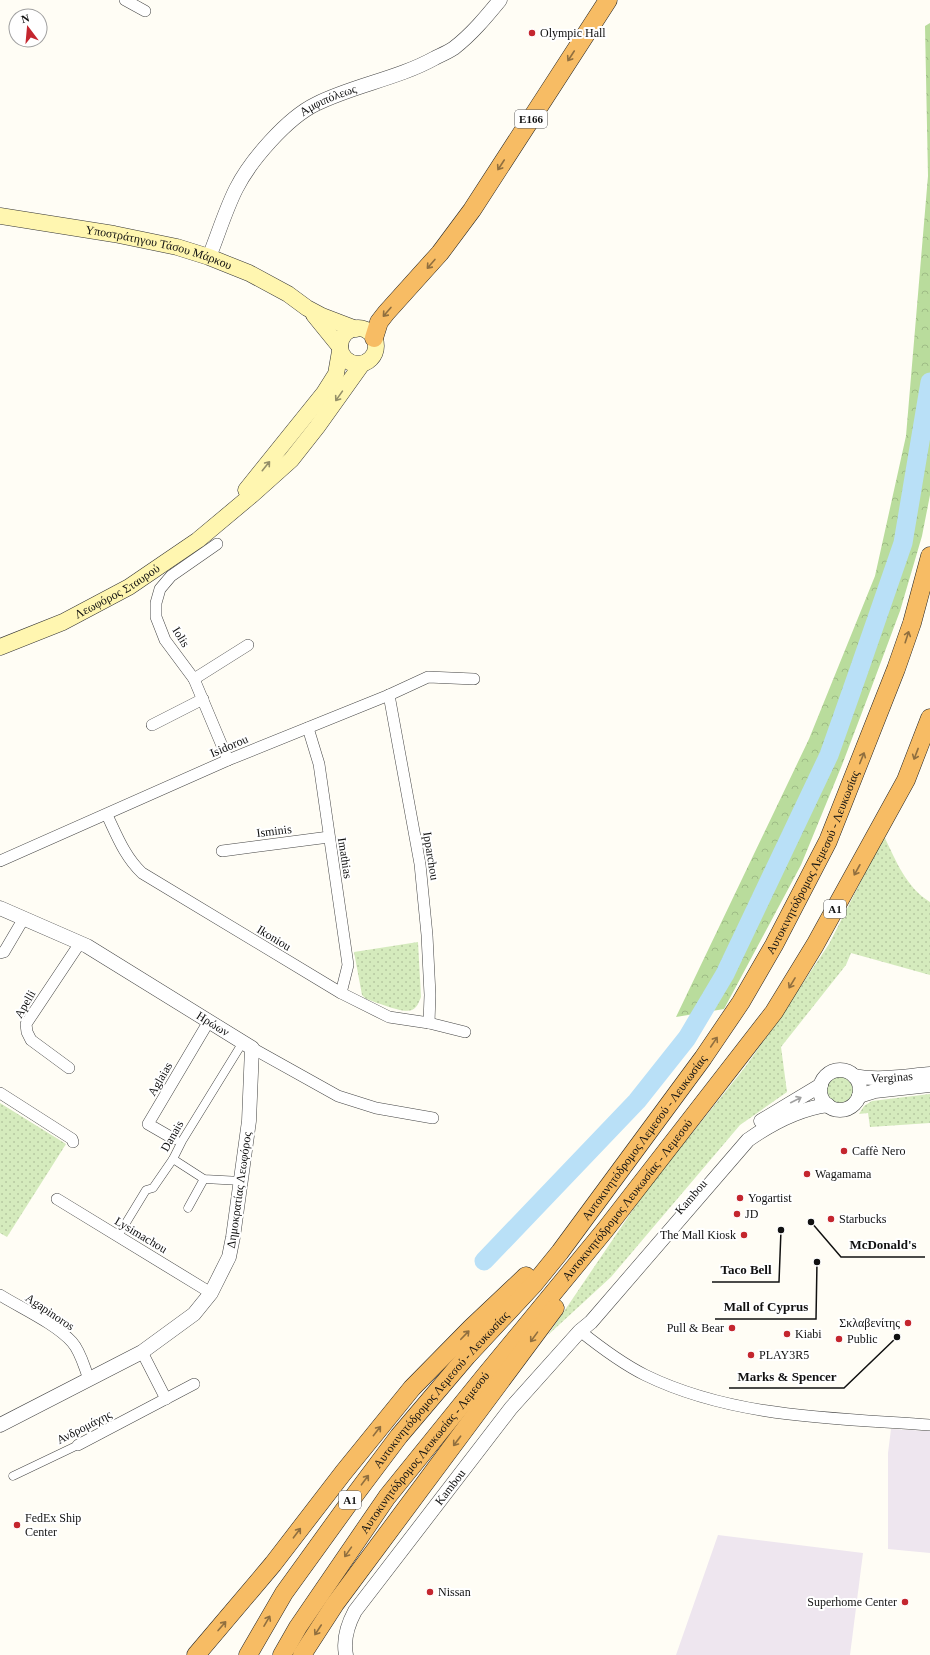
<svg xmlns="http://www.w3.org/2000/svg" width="930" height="1655" viewBox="0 0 930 1655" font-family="Georgia,serif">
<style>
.industrial{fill:#eee6ef}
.grass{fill:url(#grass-dots)}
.forest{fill:url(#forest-crowns)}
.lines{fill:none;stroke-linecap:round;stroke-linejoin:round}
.river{stroke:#b9e0f7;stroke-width:19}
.pedestrian-casing{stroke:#444;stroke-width:9}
.minor-casing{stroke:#444;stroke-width:12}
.tertiary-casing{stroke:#444;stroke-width:15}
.secondary-casing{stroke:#333;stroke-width:17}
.trunk-casing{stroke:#222;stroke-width:19}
.pedestrian{stroke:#fff;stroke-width:8}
.minor{stroke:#fff;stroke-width:11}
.tertiary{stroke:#fff;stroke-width:14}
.secondary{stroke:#fff6b0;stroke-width:16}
.trunk{stroke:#f7bc64;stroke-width:18}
.oneway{stroke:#906f3f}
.oneway2{stroke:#948f68}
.oneway3{stroke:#a0a0a0}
.poi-dot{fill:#c4262e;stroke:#fff;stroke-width:1.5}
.labels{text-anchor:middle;stroke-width:4;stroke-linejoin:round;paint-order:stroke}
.shield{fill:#fff;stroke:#585858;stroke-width:1}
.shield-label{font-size:11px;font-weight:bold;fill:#111}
.poi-label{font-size:12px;fill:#111;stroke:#fff;text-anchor:start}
.street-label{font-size:12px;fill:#111;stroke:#fff}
.leader{fill:none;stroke:#111;stroke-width:1.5}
.callout-dot{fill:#111;stroke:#fff;stroke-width:1.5}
.callout-label{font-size:13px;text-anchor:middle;font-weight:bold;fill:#111;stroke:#fff;stroke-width:4;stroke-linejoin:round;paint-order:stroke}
</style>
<defs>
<pattern id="grass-dots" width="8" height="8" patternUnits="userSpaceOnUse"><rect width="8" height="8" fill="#d5ebbd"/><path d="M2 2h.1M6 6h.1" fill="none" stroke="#b6c8a1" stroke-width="1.8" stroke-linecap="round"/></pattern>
<pattern id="forest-crowns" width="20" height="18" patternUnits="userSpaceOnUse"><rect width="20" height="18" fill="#b9dc9c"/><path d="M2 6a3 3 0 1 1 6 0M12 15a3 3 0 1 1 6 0" fill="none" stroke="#9ebc85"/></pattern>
</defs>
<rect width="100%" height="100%" fill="#fffdf5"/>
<g class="industrial">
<path d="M891,1429l39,2v122l-42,-4v-96z"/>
<path d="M718,1535l145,18 -13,102h-174z"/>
</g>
<g class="grass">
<path d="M884,836c12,25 22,51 46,66v73l-79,-22 -5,12 -65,82 6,45 -47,33 -129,152 -63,58 97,-143 101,-126 35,-50 48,-72z"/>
<path d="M418,942l3,55c-2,5 -4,11 -9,13 -9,4 -36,-8 -46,-11l-4,-4 -8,-43z"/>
<circle cx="841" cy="1090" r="14"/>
<path d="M930,1094v29l-60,4 -2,-14 -9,1 5,-8 8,-5z"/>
<path d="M0,1103l66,41 -59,93 -7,-4z"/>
</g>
<path class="forest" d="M930,23v472l-8,41 -22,75 -31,83 -27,71 -41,100 -77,144 -48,8 133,-278 66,-163 31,-140 22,-260 -3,-150z"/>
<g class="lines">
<path class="river" d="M484,1261l153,-160 50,-63 38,-64 104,-219 30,-85 44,-127 27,-161"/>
<g class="pedestrian-casing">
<g id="pedestrian">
<path d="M173,1159l31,20 37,2"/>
<path d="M188,1208l16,-29"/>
<path d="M118,1236l28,-46 7,-2 20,-29 9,-18 61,-99"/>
<path d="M13,1476l65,-31"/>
</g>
</g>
<g class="minor-casing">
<g id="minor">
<path d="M125,0l20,11"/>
<path d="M217,544l-46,32 -11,13 -4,14v14l9,23 29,39 34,81"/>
<path d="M194,679l54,-34"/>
<path d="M389,695l31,169 7,71 3,60 -1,28"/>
<path d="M152,725l51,-26"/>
<path d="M308,728l11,36 29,201 -7,28"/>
<path d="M107,815c10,21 18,42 35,58l199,120 48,24 40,6 36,9"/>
<path d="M222,851l107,-14"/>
<path d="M0,861l228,-101 161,-65 39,-18 46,2"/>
<path d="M0,953l4,-1 20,-34"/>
<path d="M252,1048l86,48 38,12 57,10"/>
<path d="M69,1068l-38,-28 -4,-8 -1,-8 54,-81"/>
<path d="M0,1093l72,46 1,3"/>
<path d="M174,1139l-26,-15 61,-103"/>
<path d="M57,1199l154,94"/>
<path d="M0,1295c21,13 56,29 72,47 9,10 12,25 17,37"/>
<path d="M580,1331c20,16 41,32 65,44 88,43 189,43 285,50"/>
<path d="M142,1352l24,47"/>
<path d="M78,1445l116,-61"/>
</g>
</g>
<g class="tertiary-casing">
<g id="tertiary">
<path id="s1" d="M209,257c9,-22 16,-46 27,-68 14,-28 51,-71 80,-85 38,-19 81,-25 119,-46 6,-3 13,-6 19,-10 18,-14 32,-31 46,-48"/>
<path id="s2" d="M0,908l87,38 165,102 -3,73 -16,116 -4,20 -18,36 -17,21 -52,38 -142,73"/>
<circle cx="840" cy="1090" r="20"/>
<path id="s3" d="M854,1076c25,5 51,0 76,-2"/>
<path d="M859,1096l16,-5 55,-6"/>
<path d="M761,1121l60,-36"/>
<path id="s4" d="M346,1655c-3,-15 2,-31 9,-44l156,-203 69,-77 11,-9 157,-182c24,-17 50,-31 80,-35"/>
</g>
</g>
<g class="secondary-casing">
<g id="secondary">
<path id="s5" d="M0,216l114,18 63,13 32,10 40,16 39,21 19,14 15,8 34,13"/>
<path d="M314,315l26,32"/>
<circle cx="358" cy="346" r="18"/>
<path d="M246,490l78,-97 12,-19 4,-23"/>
<path id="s6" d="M0,647l63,-25 66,-35 69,-47 55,-46 38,-34 26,-33 45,-63"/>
</g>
</g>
<g class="trunk-casing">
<g id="trunk">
<path d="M374,338l5,-16 7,-9 54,-60 32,-43 136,-210"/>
<path d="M196,1655l77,-91 70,-91 69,-85 59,-60 55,-52"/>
<path id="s7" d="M248,1655l36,-62 73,-101 42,-56 68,-80 67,-72 26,-32 143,-194 38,-56 33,-57 54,-104 68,-172 16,-46 18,-67"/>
<path id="s8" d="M282,1655l16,-28 89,-130 97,-120 121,-147 169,-218 41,-67 91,-165 24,-62"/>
<path d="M302,1655l33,-51 220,-296"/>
</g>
</g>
<use href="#pedestrian" class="pedestrian"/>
<use href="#minor" class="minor"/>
<use href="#tertiary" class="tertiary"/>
<use href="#secondary" class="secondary"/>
<use href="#trunk" class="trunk"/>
</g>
<defs><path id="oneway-shaft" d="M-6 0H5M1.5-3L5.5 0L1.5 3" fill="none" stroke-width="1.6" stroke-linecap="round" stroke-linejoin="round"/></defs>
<g class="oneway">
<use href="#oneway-shaft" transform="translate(571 56) rotate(123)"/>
<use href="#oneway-shaft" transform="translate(501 165) rotate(123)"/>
<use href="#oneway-shaft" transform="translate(431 264) rotate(131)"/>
<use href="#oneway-shaft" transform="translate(387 312) rotate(131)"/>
<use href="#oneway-shaft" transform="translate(907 637) rotate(-72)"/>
<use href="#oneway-shaft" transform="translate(916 754) rotate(111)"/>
<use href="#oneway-shaft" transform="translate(862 758) rotate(-68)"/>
<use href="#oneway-shaft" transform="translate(857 870) rotate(119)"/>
<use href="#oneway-shaft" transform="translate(792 983) rotate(121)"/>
<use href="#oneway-shaft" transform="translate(714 1042) rotate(-56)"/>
<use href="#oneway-shaft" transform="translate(465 1335) rotate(-46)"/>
<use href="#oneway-shaft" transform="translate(534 1337) rotate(126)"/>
<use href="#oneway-shaft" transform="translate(377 1431) rotate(-52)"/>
<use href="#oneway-shaft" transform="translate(457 1441) rotate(127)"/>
<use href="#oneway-shaft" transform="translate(365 1480) rotate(-53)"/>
<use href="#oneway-shaft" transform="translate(297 1533) rotate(-53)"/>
<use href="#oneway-shaft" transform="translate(348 1552) rotate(125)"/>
<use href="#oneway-shaft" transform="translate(267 1621) rotate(-60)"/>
<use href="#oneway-shaft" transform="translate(222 1626) rotate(-49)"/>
<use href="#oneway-shaft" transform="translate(318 1630) rotate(123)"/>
</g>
<g class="oneway2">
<use href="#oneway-shaft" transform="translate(339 396) rotate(125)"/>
<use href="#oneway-shaft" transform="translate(266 466) rotate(-51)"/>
</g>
<use class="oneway3" href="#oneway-shaft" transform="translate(796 1100) rotate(-27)"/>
<g class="poi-dot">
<circle cx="532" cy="33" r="4"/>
<circle cx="844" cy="1151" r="4"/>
<circle cx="807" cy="1174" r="4"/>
<circle cx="740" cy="1198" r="4"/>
<circle cx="737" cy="1214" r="4"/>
<circle cx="831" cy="1219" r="4"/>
<circle cx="744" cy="1235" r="4"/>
<circle cx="908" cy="1323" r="4"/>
<circle cx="732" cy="1328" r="4"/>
<circle cx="787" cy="1334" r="4"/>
<circle cx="839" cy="1339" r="4"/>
<circle cx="751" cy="1355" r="4"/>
<circle cx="17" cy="1525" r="4"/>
<circle cx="430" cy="1592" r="4"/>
<circle cx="905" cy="1602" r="4"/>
</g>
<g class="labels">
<g class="shield">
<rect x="515" y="110" width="32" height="18" rx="3"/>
<rect x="824" y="900" width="22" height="18" rx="3"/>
<rect x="339" y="1491" width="22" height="18" rx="3"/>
</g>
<g class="shield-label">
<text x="531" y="123">E166</text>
<text x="835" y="913">A1</text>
<text x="350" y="1504">A1</text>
</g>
<g class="poi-label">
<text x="540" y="37">Olympic Hall</text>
<text x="852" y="1155">Caffè Nero</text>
<text x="815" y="1178">Wagamama</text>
<text x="748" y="1202">Yogartist</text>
<text x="745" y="1218">JD</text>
<text x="839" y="1223">Starbucks</text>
<text x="736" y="1239" text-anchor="end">The Mall Kiosk</text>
<text x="900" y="1327" text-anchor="end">Σκλαβενίτης</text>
<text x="724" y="1332" text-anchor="end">Pull &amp; Bear</text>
<text x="795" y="1338">Kiabi</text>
<text x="847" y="1343">Public</text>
<text x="759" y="1359">PLAY3R5</text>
<text x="25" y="1522">FedEx Ship<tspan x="25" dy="14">Center</tspan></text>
<text x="438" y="1596">Nissan</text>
<text x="897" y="1606" text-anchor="end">Superhome Center</text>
</g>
<g class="street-label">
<text dy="4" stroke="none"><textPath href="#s1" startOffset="204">Αμφιπόλεως</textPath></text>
<text dy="4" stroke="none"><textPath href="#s5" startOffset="162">Υποστράτηγου Τάσου Μάρκου</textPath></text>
<text dy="4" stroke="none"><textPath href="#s6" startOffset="130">Λεωφόρος Σταυρού</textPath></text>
<text transform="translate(181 637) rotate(58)" y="4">Iolis</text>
<text transform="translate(229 746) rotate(-23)" y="4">Isidorou</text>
<text transform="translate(274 831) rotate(-7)" y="4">Isminis</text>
<text transform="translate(431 856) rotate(81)" y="4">Ipparchou</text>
<text transform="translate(345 858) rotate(81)" y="4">Imathias</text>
<text dy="4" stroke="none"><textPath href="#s7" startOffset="977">Αυτοκινητόδρομος Λεμεσού - Λευκωσίας</textPath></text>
<text transform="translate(274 938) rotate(31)" y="4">Ikoniou</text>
<text transform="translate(25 1004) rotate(-60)" y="4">Apelli</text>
<text dy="4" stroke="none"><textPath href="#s2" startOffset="243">Ηρώων</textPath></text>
<text dy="4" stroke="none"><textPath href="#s3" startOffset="38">Verginas</textPath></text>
<text transform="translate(160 1079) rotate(-60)" y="4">Aglaias</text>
<text transform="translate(172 1136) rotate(-60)" y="4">Danais</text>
<text dy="4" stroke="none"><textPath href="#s7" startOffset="653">Αυτοκινητόδρομος Λεμεσού - Λευκωσίας</textPath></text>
<text transform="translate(239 1190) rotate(-82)" y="4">Δημοκρατίας Λεωφόρος</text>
<text transform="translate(691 1197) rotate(-49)" y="4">Kambou</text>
<text dy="4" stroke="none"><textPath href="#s8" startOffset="572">Αυτοκινητόδρομος Λευκωσίας - Λεμεσού</textPath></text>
<text transform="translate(141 1235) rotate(31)" y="4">Lysimachou</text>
<text transform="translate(50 1312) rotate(34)" y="4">Agapinoros</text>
<text dy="4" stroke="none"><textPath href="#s7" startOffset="329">Αυτοκινητόδρομος Λεμεσού - Λευκωσίας</textPath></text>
<text transform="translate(84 1427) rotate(-27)" y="4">Ανδρομάχης</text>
<text dy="4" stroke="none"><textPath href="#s8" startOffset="248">Αυτοκινητόδρομος Λευκωσίας - Λεμεσού</textPath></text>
<text dy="4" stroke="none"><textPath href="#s4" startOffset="202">Kambou</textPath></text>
</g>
</g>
<path class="leader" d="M811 1222L841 1257H925M781 1230L779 1282H712M817 1262L816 1319H715M897 1337L844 1388H729"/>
<g class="callout-dot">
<circle cx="811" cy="1222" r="4"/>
<circle cx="781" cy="1230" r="4"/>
<circle cx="817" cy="1262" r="4"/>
<circle cx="897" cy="1337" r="4"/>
</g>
<g class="callout-label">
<text x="883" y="1249">McDonald's</text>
<text x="746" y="1274">Taco Bell</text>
<text x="766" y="1311">Mall of Cyprus</text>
<text x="787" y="1381">Marks &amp; Spencer</text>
</g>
<g transform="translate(28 28) rotate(344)"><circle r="19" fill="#ffffff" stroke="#a0a0a0"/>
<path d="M0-3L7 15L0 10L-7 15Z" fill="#c4262e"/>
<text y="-6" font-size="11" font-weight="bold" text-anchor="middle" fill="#111111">N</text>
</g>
</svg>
